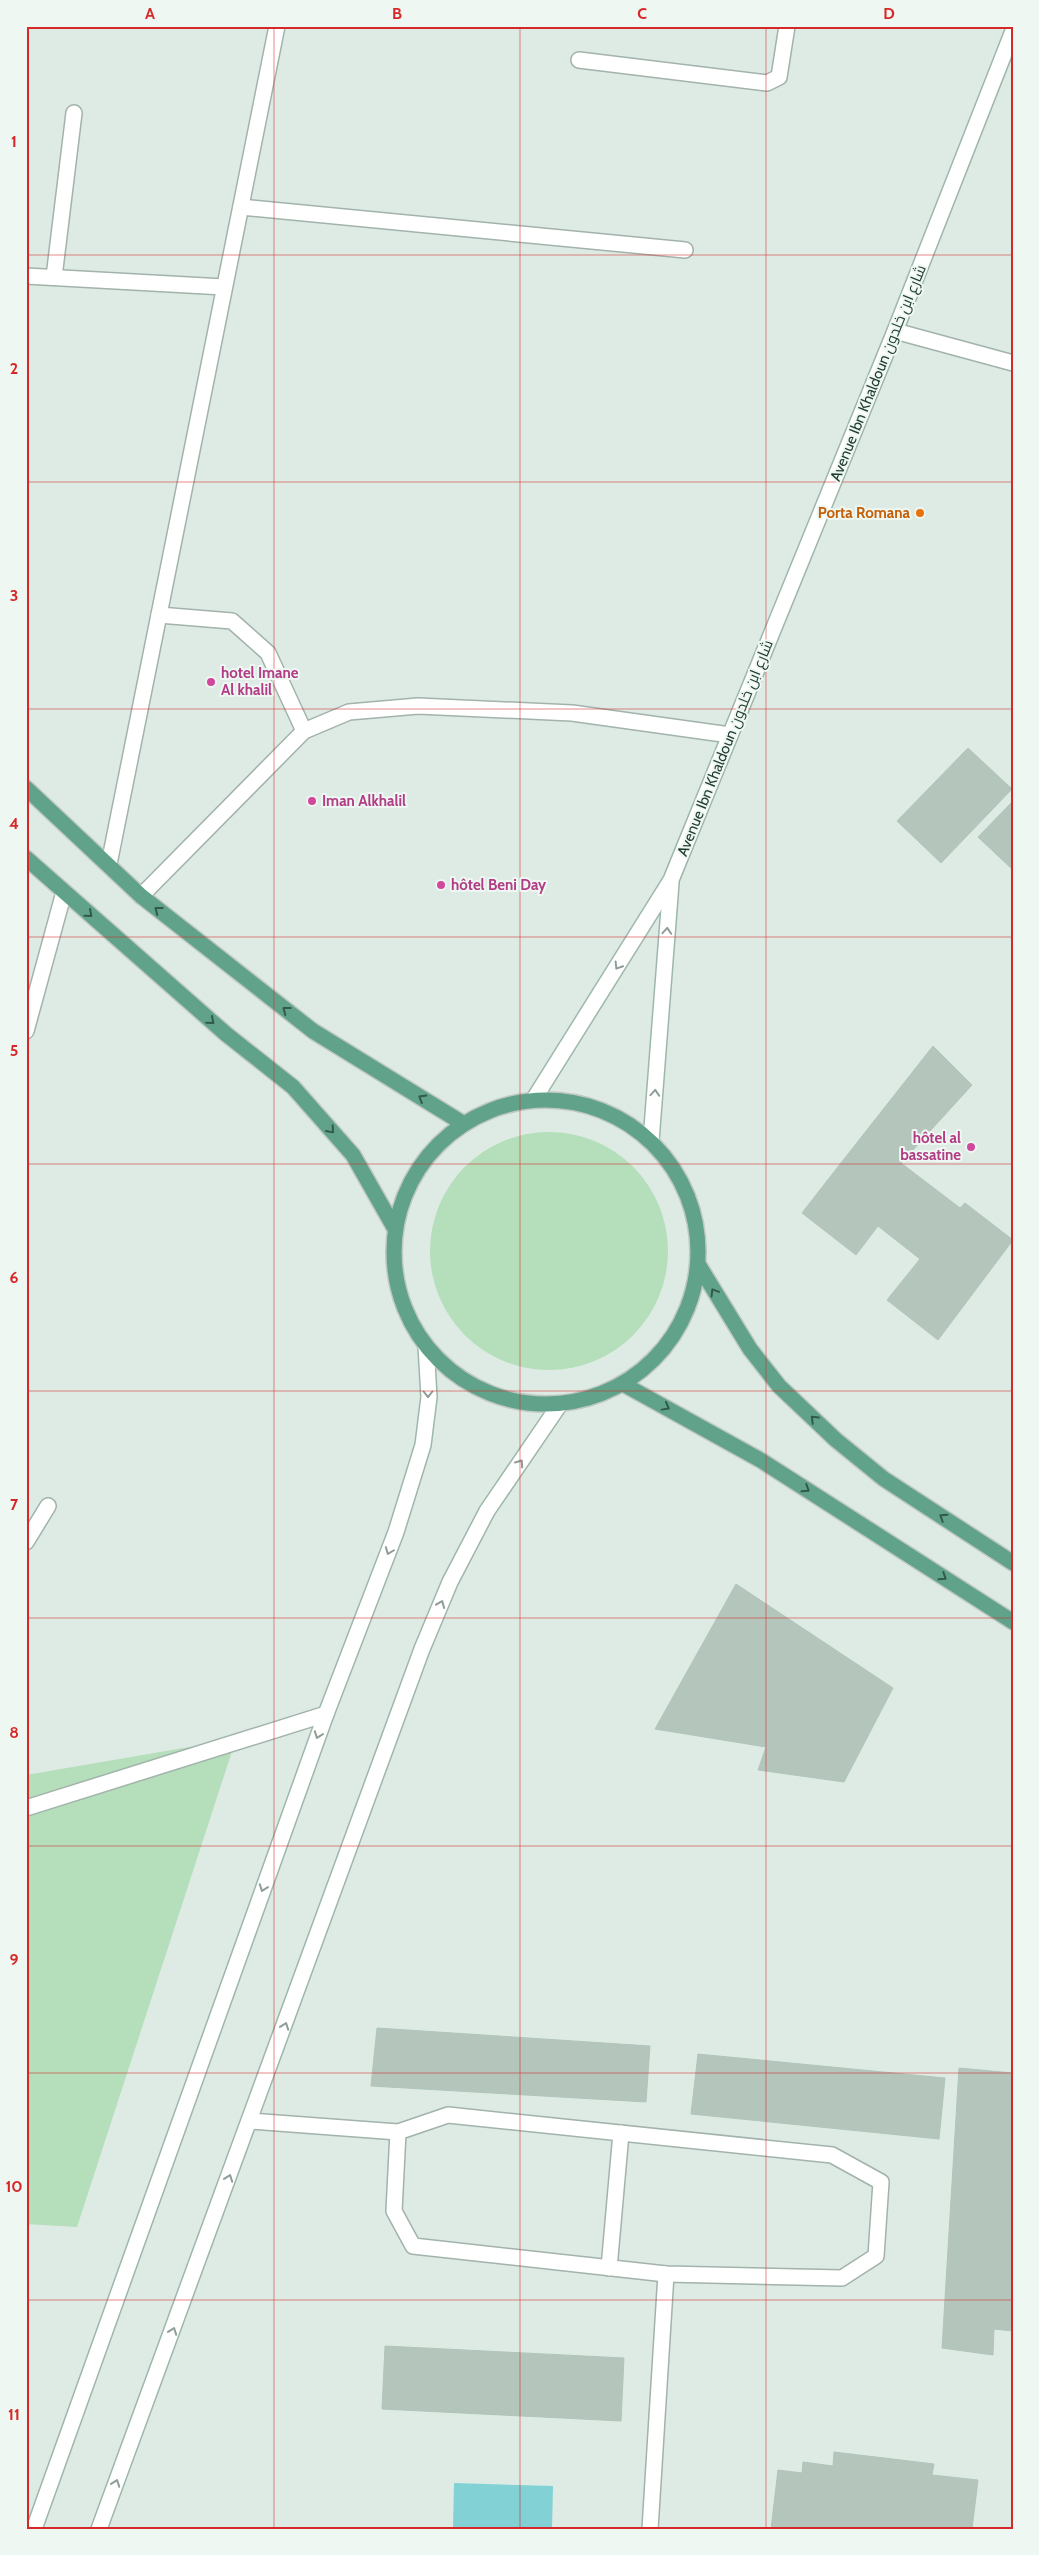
<svg xmlns="http://www.w3.org/2000/svg" width="1039" height="2555" viewBox="0 0 1039 2555" font-family="Cabin,Cairo,sans-serif">
<style>
.green{fill:#b5debb}
.water{fill:#82d1d4}
.building{fill:#b4c6bc;stroke:#b0c5ba}
.lines{fill:none;stroke-linecap:round;stroke-linejoin:round}
.lane-casing{stroke:#a1b3aa;stroke-width:18}
.street-casing{stroke:#a1b3aa;stroke-width:18}
.secondary-casing{stroke:#9db7aa;stroke-width:18}
.primary-casing{stroke:#c0c8c5;stroke-width:18}
.lane{stroke:#fff;stroke-width:15}
.street{stroke:#fff;stroke-width:15}
.secondary{stroke:#fff;stroke-width:15}
.primary{stroke:#60a38a;stroke-width:15}
.oneway{stroke:#325a4b}
.oneway2{stroke:#8f9d98}
.grid{fill:none;stroke:#d62828;stroke-width:1;stroke-opacity:0.55}
.food-dot{fill:#e8710a;stroke:#eff7f2;stroke-width:2}
.hotel-dot{fill:#d1479c;stroke:#eff7f2;stroke-width:2}
.labels{text-anchor:middle;stroke-width:4;stroke-linejoin:round;paint-order:stroke}
.street-label{font-size:15px;fill:#1f3b30;stroke:#eff7f2}
.food-label{font-size:15px;font-weight:bold;fill:#c56008;stroke:#eff7f2;text-anchor:end}
.hotel-label{font-size:15px;font-weight:bold;fill:#b23c85;stroke:#eff7f2;text-anchor:start}
.neatline{fill:none;stroke:#d62828;stroke-width:2}
.grid-label{font-size:16px;text-anchor:middle;font-weight:bold;fill:#d62828}
</style>
<rect width="100%" height="100%" fill="#deebe4"/>
<g class="green">
<circle cx="549" cy="1251" r="119"/>
<path d="M236,1739l-159,488 -51,-3v-449z"/>
</g>
<path class="water" d="M454,2483l99,3 -1,43h-99z"/>
<g class="building">
<path d="M968,748l44,41 -71,74 -44,-42z"/>
<path d="M1013,801v69l-35,-33z"/>
<path d="M933,1046l39,39 -71,78 -27,34 -37,-29z"/>
<path d="M901,1163l59,45 5,-5 48,37 -75,100 -51,-40 33,-41 -42,-33 -22,29 -54,-42 35,-45 37,29z"/>
<path d="M736,1584l157,104 -49,94 -86,-12 8,-23 -111,-18z"/>
<path d="M377,2028l273,18 -4,56 -275,-16z"/>
<path d="M698,2054l247,24 -6,61 -248,-25z"/>
<path d="M959,2068l54,5v258l-19,-2 -1,26 -51,-7z"/>
<path d="M385,2346l239,12 -3,63 -239,-12z"/>
<path d="M834,2452l100,12 -2,11 46,5 -6,49h-201l7,-59 24,3 1,-11 30,4z"/>
</g>
<g class="lines">
<g class="lane-casing">
<g id="lane">
<path d="M141,896l163,-165 45,-19 69,-6 154,7 158,22"/>
<path d="M251,2121l147,11 -4,79 19,35 253,28 176,4 34,-22 5,-74 -49,-27 -384,-40 -50,17"/>
<path d="M609,2268l12,-135"/>
<path d="M650,2529l16,-255"/>
</g>
</g>
<g class="street-casing">
<g id="street">
<path d="M579,60l188,23 12,-6 8,-51"/>
<path d="M241,207l444,43"/>
<path d="M26,276l198,11"/>
<path d="M54,277l20,-164"/>
<path d="M895,331l118,32"/>
<path d="M159,615l73,6 36,32 36,78"/>
<path d="M109,864l168,-838"/>
<path d="M26,1031l38,-139"/>
<path d="M26,1542l22,-36"/>
<path d="M26,1808l300,-94"/>
</g>
</g>
<g class="secondary-casing">
<g id="secondary">
<path d="M534,1099l137,-219 224,-549 118,-300"/>
<path d="M651,1141l20,-258"/>
<path d="M34,2529l292,-815 70,-182 27,-87 6,-48 -3,-51"/>
<path d="M99,2529l323,-880 28,-67 37,-71 73,-107"/>
</g>
</g>
<g class="primary-casing">
<g id="primary">
<path d="M26,788l115,108 172,135 151,93"/>
<path d="M26,858l200,176 67,53 60,68 42,74"/>
<circle cx="546" cy="1252" r="152"/>
<path d="M698,1264l52,85 29,37 57,54 48,39 129,84"/>
<path d="M623,1384l139,77 251,161"/>
</g>
</g>
<use href="#lane" class="lane"/>
<use href="#street" class="street"/>
<use href="#secondary" class="secondary"/>
<use href="#primary" class="primary"/>
</g>
<defs><path id="oneway-chevron" d="M-2-3.5L2.5 0L-2 3.5" fill="none" stroke-width="1.6" stroke-linecap="round" stroke-linejoin="round" transform="scale(1.25)"/></defs>
<g class="oneway">
<use href="#oneway-chevron" transform="translate(158 910) rotate(-142)"/>
<use href="#oneway-chevron" transform="translate(89 914) rotate(41)"/>
<use href="#oneway-chevron" transform="translate(286 1010) rotate(-142)"/>
<use href="#oneway-chevron" transform="translate(211 1021) rotate(41)"/>
<use href="#oneway-chevron" transform="translate(422 1098) rotate(-149)"/>
<use href="#oneway-chevron" transform="translate(331 1130) rotate(49)"/>
<use href="#oneway-chevron" transform="translate(714 1292) rotate(-121)"/>
<use href="#oneway-chevron" transform="translate(666 1407) rotate(29)"/>
<use href="#oneway-chevron" transform="translate(814 1419) rotate(-136)"/>
<use href="#oneway-chevron" transform="translate(806 1489) rotate(33)"/>
<use href="#oneway-chevron" transform="translate(943 1517) rotate(-147)"/>
<use href="#oneway-chevron" transform="translate(943 1577) rotate(33)"/>
</g>
<g class="oneway2">
<use href="#oneway-chevron" transform="translate(667 931) rotate(-86)"/>
<use href="#oneway-chevron" transform="translate(618 966) rotate(122)"/>
<use href="#oneway-chevron" transform="translate(655 1093) rotate(-86)"/>
<use href="#oneway-chevron" transform="translate(428 1394) rotate(90)"/>
<use href="#oneway-chevron" transform="translate(520 1463) rotate(-55)"/>
<use href="#oneway-chevron" transform="translate(389 1551) rotate(111)"/>
<use href="#oneway-chevron" transform="translate(441 1604) rotate(-68)"/>
<use href="#oneway-chevron" transform="translate(318 1735) rotate(110)"/>
<use href="#oneway-chevron" transform="translate(263 1888) rotate(110)"/>
<use href="#oneway-chevron" transform="translate(285 2026) rotate(-70)"/>
<use href="#oneway-chevron" transform="translate(229 2178) rotate(-70)"/>
<use href="#oneway-chevron" transform="translate(173 2331) rotate(-70)"/>
<use href="#oneway-chevron" transform="translate(116 2483) rotate(-70)"/>
</g>
<path class="grid" d="M274,26v2503M520,26v2503M766,26v2503M26,255h987M26,482h987M26,709h987M26,937h987M26,1164h987M26,1391h987M26,1618h987M26,1846h987M26,2073h987M26,2300h987"/>
<circle class="food-dot" cx="920" cy="513" r="5"/>
<g class="hotel-dot">
<circle cx="211" cy="682" r="5"/>
<circle cx="312" cy="801" r="5"/>
<circle cx="441" cy="885" r="5"/>
<circle cx="971" cy="1147" r="5"/>
</g>
<g class="labels">
<g class="street-label">
<text transform="translate(878 373) rotate(-68)" y="5">Avenue Ibn Khaldoun شارع ابن خلدون</text>
<text transform="translate(725 748) rotate(-68)" y="5">Avenue Ibn Khaldoun شارع ابن خلدون</text>
</g>
<g class="food-label">
<text x="910" y="518">Porta Romana</text>
</g>
<g class="hotel-label">
<text x="221" y="678">hotel Imane<tspan x="221" dy="17">Al khalil</tspan></text>
<text x="322" y="806">Iman Alkhalil</text>
<text x="451" y="890">hôtel Beni Day</text>
<text x="961" y="1143" text-anchor="end">hôtel al<tspan x="961" dy="17">bassatine</tspan></text>
</g>
</g>
<rect width="1039" height="2555" fill="none" stroke="#eff7f2" stroke-width="55"/>
<rect x="28" y="28" width="984" height="2500" class="neatline"/>
<g class="grid-label">
<text x="150" y="19">A</text>
<text x="397" y="19">B</text>
<text x="642" y="19">C</text>
<text x="889" y="19">D</text>
<text x="14" y="147">1</text>
<text x="14" y="374">2</text>
<text x="14" y="601">3</text>
<text x="14" y="829">4</text>
<text x="14" y="1056">5</text>
<text x="14" y="1283">6</text>
<text x="14" y="1510">7</text>
<text x="14" y="1738">8</text>
<text x="14" y="1965">9</text>
<text x="14" y="2192">10</text>
<text x="14" y="2420">11</text>
</g>
</svg>
